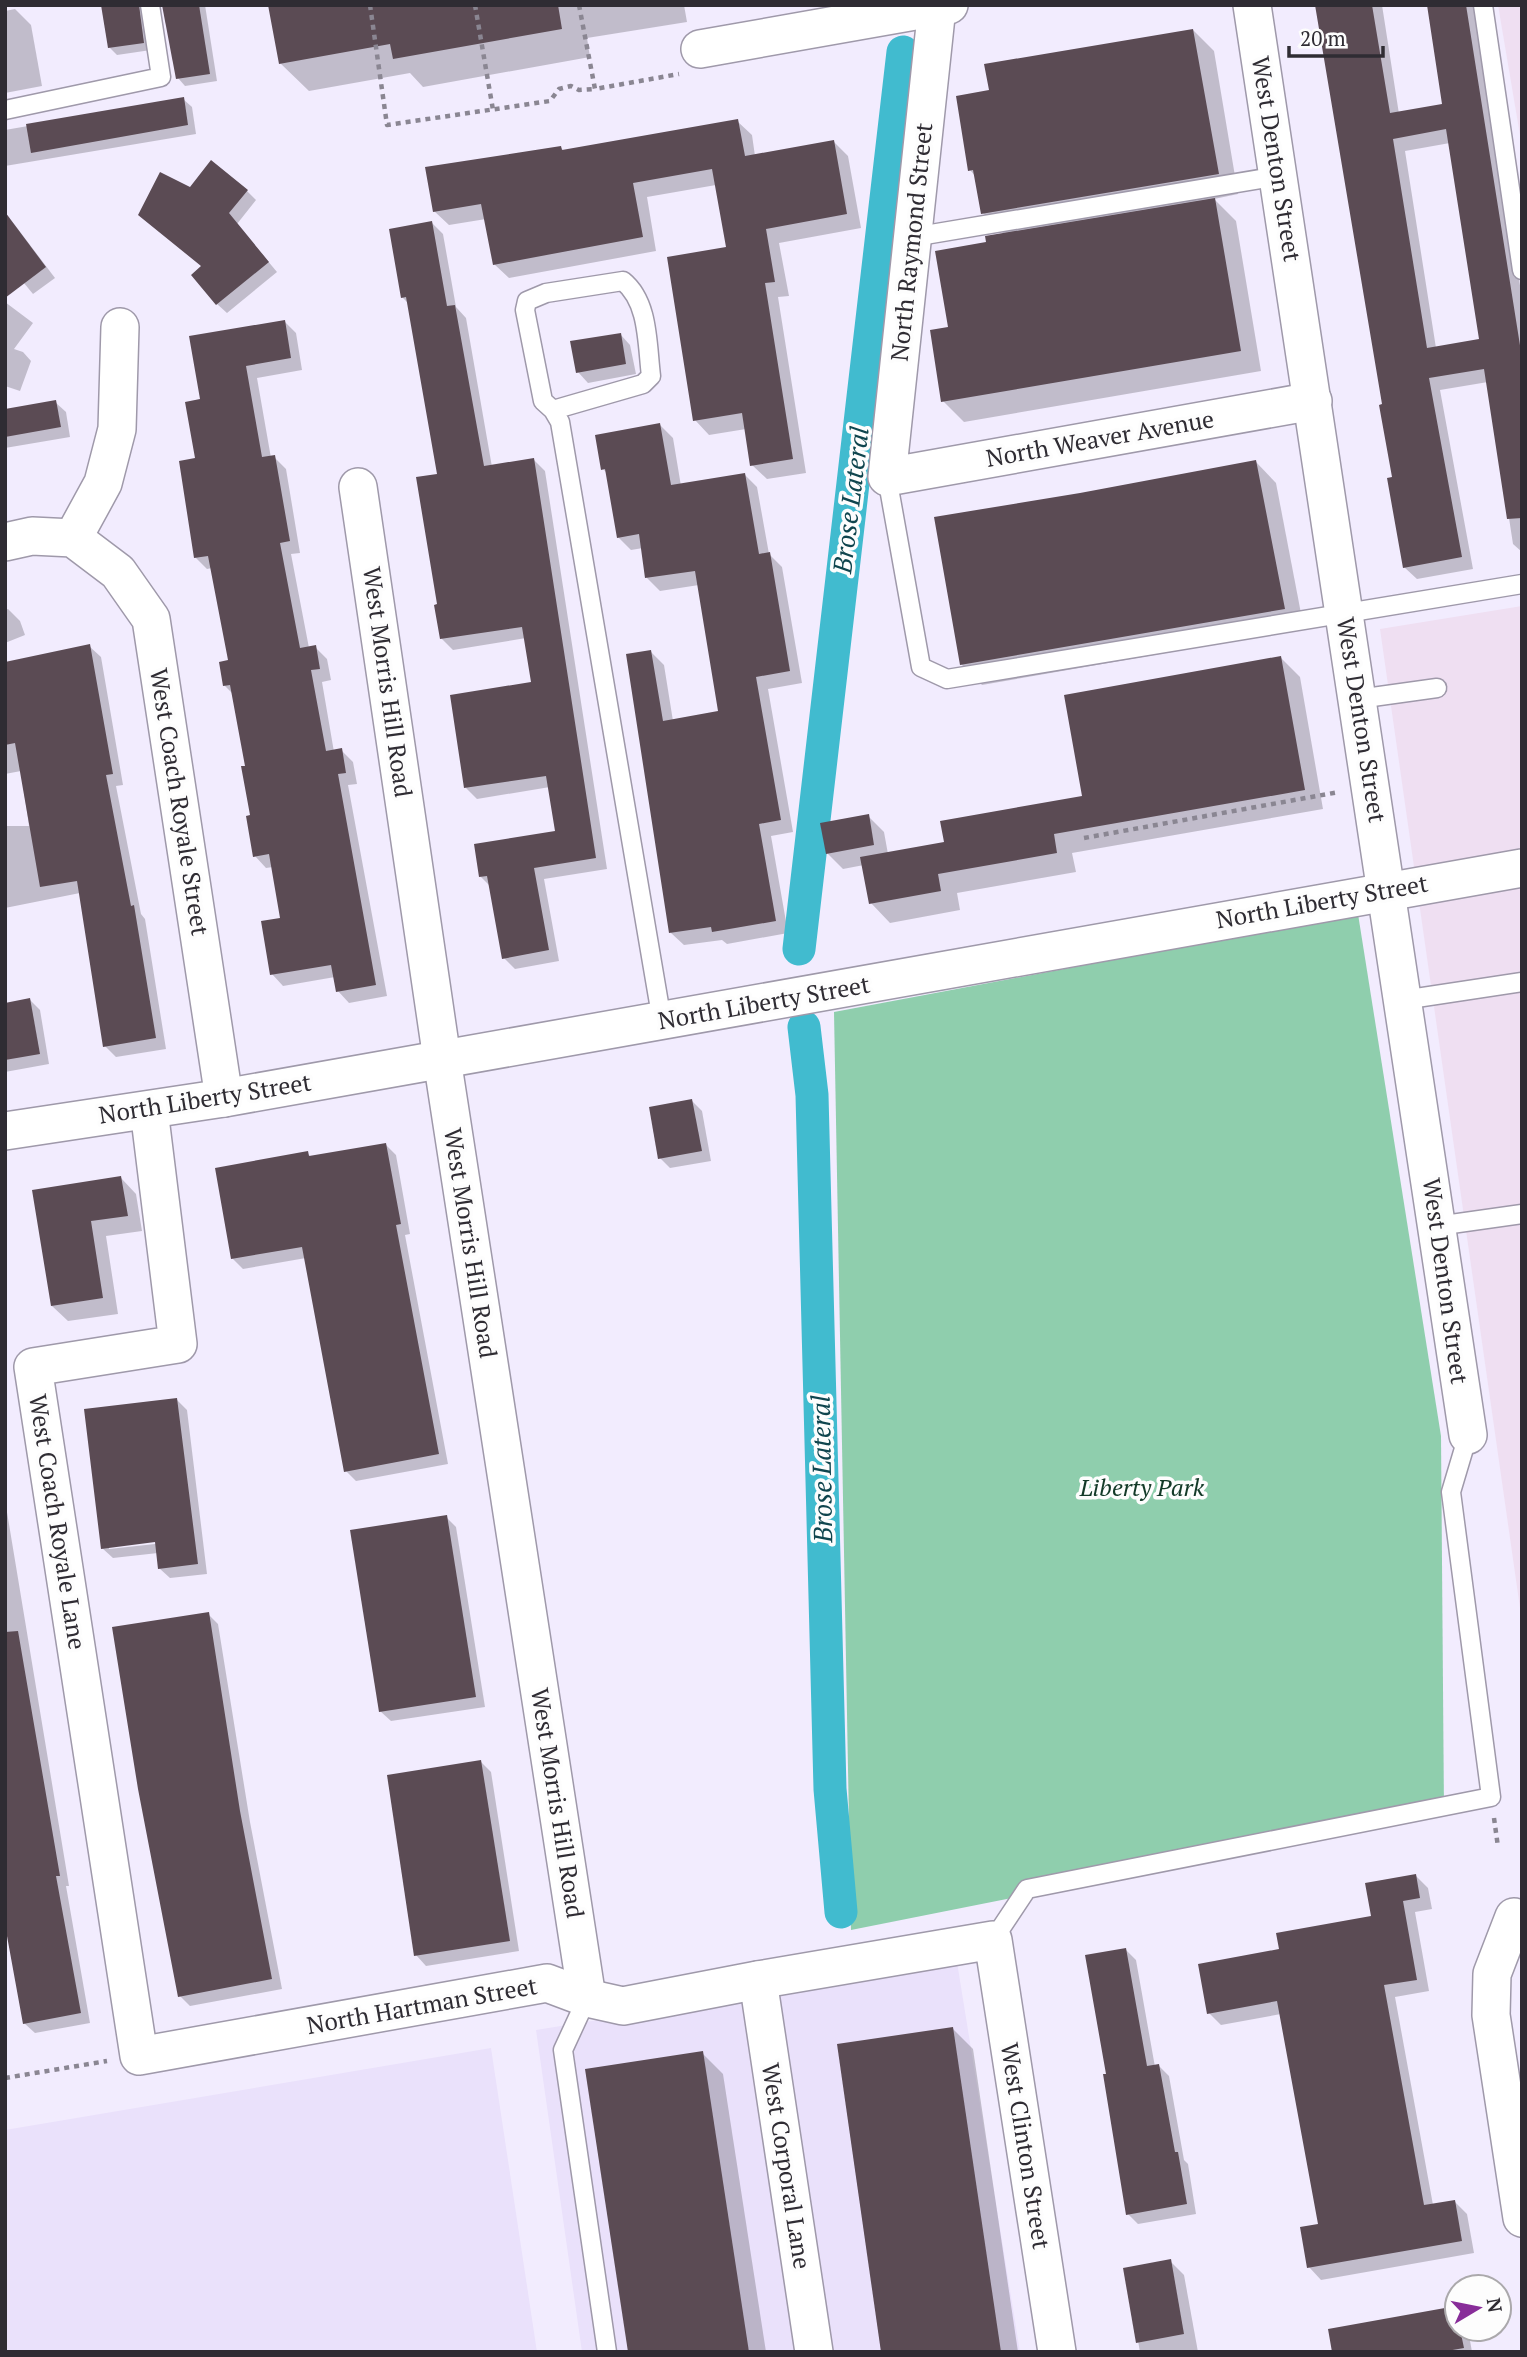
<svg xmlns="http://www.w3.org/2000/svg" width="1527" height="2357" viewBox="0 0 1527 2357" font-family="'PT Serif',serif">
<style>
.commercial{fill:#efdff2}
.built{fill:#eae1fb}
.green{fill:#8fcead}
.shadow{fill:#0003;fill-rule:evenodd}
.lines{fill:none;stroke-linecap:round;stroke-linejoin:round}
.canal{stroke:#41bbcf;stroke-width:33}
.building{fill:#5b4b54;fill-rule:evenodd}
.lane-casing{stroke:#9f99aa;stroke-width:21}
.street-casing{stroke:#9f99aa;stroke-width:40}
.path{stroke:#8a8692;stroke-width:4.5;stroke-dasharray:5 5;stroke-linecap:butt}
.lane{stroke:#fff;stroke-width:18}
.street{stroke:#fff;stroke-width:37}
.labels{text-anchor:middle;stroke-width:7;stroke-linejoin:round;paint-order:stroke}
.street-label{font-size:24px;fill:#2f2c33;stroke:#fdfdfd}
.park-label{font-size:24px;font-style:italic;fill:#133a28;stroke:#fdfdfd}
.water-label{font-size:26px;font-style:italic;fill:#0f454e;stroke:#fdfdfd}
</style>
<rect width="100%" height="100%" fill="#f2ecfe"/>
<g class="commercial">
<path d="M1498,5h24v142z"/>
<path d="M1522,606v1016l-142,-993z"/>
</g>
<g class="built">
<path d="M957,1962l63,390h-438l-46,-322z"/>
<path d="M491,2048l46,304h-532v-222z"/>
</g>
<path class="green" d="M1358,914l83,522 3,376 -593,118 -17,-918z"/>
<g class="shadow">
<path d="M103,5h48v45l-34,5 -8,-8z"/>
<path d="M163,5h42l12,76 -32,5 -7,-8z"/>
<path d="M270,5h414l3,17 -100,16 3,19 -167,30 -13,-14 -101,18 -29,-28z"/>
<path d="M1316,5h66l17,109 45,-8 -15,-101h47l46,293v254l-9,-8 -25,-162 -48,8 33,179 -56,10 -13,-12 -20,-161zM1450,143l31,197 -45,8 -31,-197z"/>
<path d="M15,9l16,16 11,61 -37,7v-82z"/>
<path d="M1193,30l21,21 24,143 -24,5 22,22 25,150 -297,51 -21,-21 7,-73 38,-84 17,-9 -22,-22 -7,-36 -6,-7 21,-78z"/>
<path d="M183,99l9,8 4,27 -191,32v-36z"/>
<path d="M737,121l15,14 3,21 79,-14 14,14 13,72 -82,15 10,53 -11,1 28,176 -39,6 -15,-14 -6,-36 -37,6 -14,-15 33,-172 -12,-63 -69,12 9,54 -147,27 -15,-14 -8,-45 -37,6 -15,-14 127,-63 3,3z"/>
<path d="M191,189l56,2 9,9 -19,24 40,48 -50,41 -10,-9z"/>
<path d="M5,212l50,66 -22,16 -28,-34z"/>
<path d="M432,223l11,11 13,73 10,11 26,149 42,-7 11,11 62,398 -63,10 15,82 -44,8 -11,-11 -13,-71 -11,-11 77,-43 -7,-46 -73,12 -11,-11 67,-104 -7,-46 -73,12 -12,-12 -2,-32v-131l-30,-171 -7,-7z"/>
<path d="M5,302l28,21 -19,26 9,3 8,9 -11,30 -15,-5z"/>
<path d="M284,321l12,12 6,37 -45,8 14,80 3,-1 12,12 14,84 -9,1 18,94 6,-1 12,12 4,21 -9,2 12,70 7,-2 12,12 4,22 -9,1 39,211 -38,7 -11,-12 -3,-14 -52,9 -11,-12 10,-54 -9,-53 -7,1 -11,-12 -8,-89 -13,-72 -10,-10 6,-23 -18,-94 -5,1 -12,-12 2,-97 5,-59z"/>
<path d="M620,334l10,11 6,29 -48,9 -10,-11z"/>
<path d="M55,402l11,10 4,25 -65,11v-37z"/>
<path d="M660,425l13,13 8,48 63,-12 13,13 12,67 13,13 20,116 -34,6 25,143 -22,4 17,97 -61,11 -5,-4 -38,5 -13,-12 -20,-281 13,13 9,56 47,-9 -21,-127 -39,6 -13,-13 -4,-30 -12,2 -13,-13 -11,-64 -4,-4z"/>
<path d="M1256,462l20,21 28,146 -322,56 -21,-21z"/>
<path d="M8,609l12,12 5,14 -20,8v-33z"/>
<path d="M89,646l12,11 22,128 -7,1 25,128 4,5 21,130 -50,8 -11,-11 -25,-153 -75,15v-82h24l-8,-55 -16,3v-110z"/>
<path d="M1281,658l19,19 23,132 -251,44 4,19 -119,21 3,17 -70,13 -19,-20 -7,-38 -21,4 -16,-16 41,-37 16,16 4,22 58,-11 138,-45z"/>
<path d="M30,1000l10,10 9,54 -44,8v-68z"/>
<path d="M692,1101l10,10 9,50 -41,7 -10,-10z"/>
<path d="M386,1145l10,10 14,79 -5,1 43,229 -92,17 -10,-10 -40,-213 -63,11 -11,-11 75,-105 5,5z"/>
<path d="M121,1178l15,16 6,37 -36,5 12,78 -50,7 -16,-15 -18,-114z"/>
<path d="M177,1400l10,10 20,164 -37,4 -11,-10 -1,-15 -45,5 -11,-10zM163,1539l1,4 -55,6v-3z"/>
<path d="M5,1500l64,386h-3l24,137 -55,10 -11,-10 -19,-132z"/>
<path d="M446,1517l10,10 29,180 -94,14 -11,-10z"/>
<path d="M208,1614l10,10 32,198 32,167 -92,17 -10,-10z"/>
<path d="M481,1762l10,10 28,179 -93,15 -10,-11z"/>
<path d="M1416,1876l12,12 4,21 -17,3 14,79 -34,6 38,208 22,-3 12,12 7,39 -153,27 -12,-13 11,-42 -39,-211 -60,11 -12,-12 72,-62 92,-34z"/>
<path d="M1125,1949l11,11 19,107 4,-1 10,10 15,84 4,4 8,50 -58,10 -10,-10 -20,-139z"/>
<path d="M953,2029l20,20 45,303h-135z"/>
<path d="M702,2053l21,21 43,278h-136z"/>
<path d="M1170,2261l14,14 14,77h-58l-15,-83z"/>
<path d="M1456,2308l1,21h11l4,23h-138z"/>
</g>
<g class="lines">
<g class="canal">
<path d="M799,949l104,-897"/>
<path d="M804,1027l8,68 18,694 11,123"/>
</g>
</g>
<g class="building">
<path d="M101,5h38l5,38 -36,5z"/>
<path d="M162,5h37l11,69 -34,5z"/>
<path d="M268,5h290l4,24 -169,30 -3,-15 -111,20z"/>
<path d="M1315,5h57l18,108 52,-9 -15,-99h39l56,353v160l-15,1 -23,-150 -55,9 33,179 -59,11 -16,-90 5,-1 -13,-72 3,-1zM1446,129l33,210 -52,9 -34,-209z"/>
<path d="M1193,29l26,145 -238,40 -8,-44 -5,1 -12,-75 33,-6 -5,-26z"/>
<path d="M184,97l4,28 -157,28 -5,-29z"/>
<path d="M738,119l7,37 89,-16 13,74 -81,15 9,53 -10,1 28,176 -43,7 -8,-53 -49,8 -26,-164 59,-10 -14,-78 -79,14 10,54 -150,28 -12,-61 -48,8 -8,-45 136,-21 1,4z"/>
<path d="M211,160l37,30 -19,23 40,49 -53,43 -25,-30 10,-9 -63,-51 22,-43 30,15z"/>
<path d="M1215,198l26,153 -300,51 -11,-72 18,-3 -13,-76 51,-9 -1,-6z"/>
<path d="M5,212l41,55 -41,31z"/>
<path d="M432,221l15,85 8,-1 29,161 50,-8 62,400 -62,10 15,82 -47,9 -15,-83 -8,1 -5,-33 81,-13 -9,-55 -82,12 -14,-93 81,-13 -9,-55 -82,12 -6,-34 3,-1 -21,-127 21,-3 -31,-177 -5,1 -12,-69z"/>
<path d="M285,320l6,38 -45,8 16,91 13,-2 15,86 -10,2 20,105 16,-3 4,24 -9,1 15,81 16,-3 4,25 -8,1 38,211 -40,7 -5,-27 -61,10 -9,-54 19,-3 -11,-64 -16,3 -7,-41 4,-1 -9,-49h4l-15,-81 -7,1 -4,-24 9,-2 -20,-104 -14,2 -15,-97 16,-3 -10,-56 15,-3 -11,-63z"/>
<path d="M621,333l5,31 -50,9 -6,-32z"/>
<path d="M56,400l5,27 -56,10v-28z"/>
<path d="M660,423l11,62 74,-12 14,81 11,-2 20,119 -34,6 25,143 -22,4 17,97 -64,11 -1,-5 -42,6 -43,-279 25,-4 12,71 55,-10 -23,-140 -50,7 -6,-44 -22,4 -12,-69 -4,1 -6,-35z"/>
<path d="M1256,460l29,149 -325,56 -26,-148 146,-24z"/>
<path d="M90,644l23,130 -7,1 25,131 3,-1 22,133 -53,9 -26,-166 -37,6 -25,-144 -10,2v-83z"/>
<path d="M1281,656l24,134 -251,44 3,19 -119,21 3,17 -72,13 -9,-47 84,-15 -4,-21 142,-25 -18,-101z"/>
<path d="M869,814l5,31 -48,9 -6,-31z"/>
<path d="M30,998l10,56 -35,6v-57z"/>
<path d="M692,1099l10,52 -44,8 -9,-52z"/>
<path d="M386,1143l15,81 -5,1 43,229 -95,18 -42,-225 -71,12 -16,-91 93,-17 1,5z"/>
<path d="M121,1176l7,40 -37,5 12,77 -52,8 -19,-116z"/>
<path d="M177,1398l21,166 -40,5 -3,-27 -54,7 -17,-140z"/>
<path d="M447,1515l29,182 -97,15 -29,-182z"/>
<path d="M209,1612l31,199 32,168 -94,18 -40,-208 -26,-162z"/>
<path d="M18,1631l42,245h-4l25,137 -58,11 -18,-99v-293z"/>
<path d="M481,1760l29,181 -96,15 -27,-181z"/>
<path d="M1416,1874l4,24 -17,3 14,79 -33,5 40,220 31,-5 7,41 -155,27 -7,-41 18,-3 -41,-223 -70,13 -9,-50 81,-15 -3,-16 95,-17 -6,-33z"/>
<path d="M1126,1948l21,118 12,-2 16,88h3l9,52 -61,11 -23,-141h3l-21,-119z"/>
<path d="M953,2027l48,325h-120l-44,-308z"/>
<path d="M703,2051l46,301h-121l-43,-283z"/>
<path d="M1171,2259l13,75 -48,9 -13,-75z"/>
<path d="M1456,2306l1,23h3l4,19 -23,4h-109l-4,-23z"/>
</g>
<g class="lines">
<g class="lane-casing">
<g id="lane">
<path d="M1483,5l39,265"/>
<path d="M5,110l156,-33 -11,-72"/>
<path d="M913,237l365,-61"/>
<path d="M553,410l90,-26 8,-8c-4,-32 -2,-74 -28,-95l-77,12 -19,8 -2,9 18,91 10,9 7,12 102,599"/>
<path d="M887,477l34,190 26,12 575,-95"/>
<path d="M1358,699l79,-11"/>
<path d="M1403,1000l119,-18"/>
<path d="M1437,1226l85,-12"/>
<path d="M993,1940l34,-51 464,-92 -40,-305 17,-57"/>
<path d="M587,1998l-24,52 44,302"/>
</g>
</g>
<g class="street-casing">
<g id="street">
<path d="M931,5l6,2 -50,470 426,-76"/>
<path d="M1252,5l216,1430"/>
<path d="M700,49l249,-44"/>
<path d="M358,487l84,572 145,939"/>
<path d="M73,538l30,-55 14,-54 3,-102"/>
<path d="M5,542l27,-6 41,2 45,34 33,47 73,479"/>
<path d="M149,1110l29,234 -145,23 106,689 408,-73 40,15 36,8 135,-26 235,-40 64,412"/>
<path d="M5,1131l219,-33 1298,-230"/>
<path d="M1514,1917l-22,57 -1,41 31,203"/>
<path d="M758,1980l56,372"/>
</g>
</g>
<g class="path">
<path d="M370,5l17,120 163,-24 9,-12 12,-3 8,4 16,-1"/>
<path d="M475,5l18,105"/>
<path d="M579,5l16,84 84,-15"/>
<path d="M1084,838l255,-46"/>
<path d="M1494,1818l4,29"/>
<path d="M5,2078l102,-17"/>
</g>
<use href="#lane" class="lane"/>
<use href="#street" class="street"/>
</g>
<g class="labels">
<g class="street-label">
<text transform="translate(1276 159) rotate(81)" y="8">West Denton Street</text>
<text transform="translate(912 242) rotate(-84)" y="8">North Raymond Street</text>
<text transform="translate(1100 439) rotate(-10)" y="8">North Weaver Avenue</text>
<text transform="translate(387 682) rotate(82)" y="8">West Morris Hill Road</text>
<text transform="translate(1361 720) rotate(81)" y="8">West Denton Street</text>
<text transform="translate(179 802) rotate(81)" y="8">West Coach Royale Street</text>
<text transform="translate(1322 902) rotate(-10)" y="8">North Liberty Street</text>
<text transform="translate(764 1003) rotate(-10)" y="8">North Liberty Street</text>
<text transform="translate(205 1099) rotate(-9)" y="8">North Liberty Street</text>
<text transform="translate(470 1243) rotate(81)" y="8">West Morris Hill Road</text>
<text transform="translate(1445 1281) rotate(82)" y="8">West Denton Street</text>
<text transform="translate(57 1522) rotate(81)" y="8">West Coach Royale Lane</text>
<text transform="translate(557 1803) rotate(81)" y="8">West Morris Hill Road</text>
<text transform="translate(422 2006) rotate(-10)" y="8">North Hartman Street</text>
<text transform="translate(1025 2146) rotate(81)" y="8">West Clinton Street</text>
<text transform="translate(786 2166) rotate(81)" y="8">West Corporal Lane</text>
</g>
<g class="park-label">
<text x="1142" y="1496">Liberty Park</text>
</g>
<g class="water-label">
<text transform="translate(851 500) rotate(-83)" y="9">Brose Lateral</text>
<text transform="translate(822 1469) rotate(-91)" y="9">Brose Lateral</text>
</g>
</g>
<rect width="1527" height="2357" fill="none" stroke="#2f2c33" stroke-width="14"/>
<g transform="translate(1478 2308) rotate(80)"><circle r="33" fill="#fdfdfd" stroke="#aba9ac" stroke-width="2"/>
<path d="M0-5L12 26L0 18L-12 26Z" fill="#882d99"/>
<text y="-10" font-size="19" font-weight="bold" text-anchor="middle" fill="#2f2c33">N</text>
</g>
<path d="M1289 46v10h94v-10" fill="none" stroke="#2f2c33" stroke-width="3.5"/>
<text x="1300" y="46" font-size="21" fill="#2f2c33" stroke="#fdfdfd" stroke-width="5" paint-order="stroke">20 m</text>
</svg>
